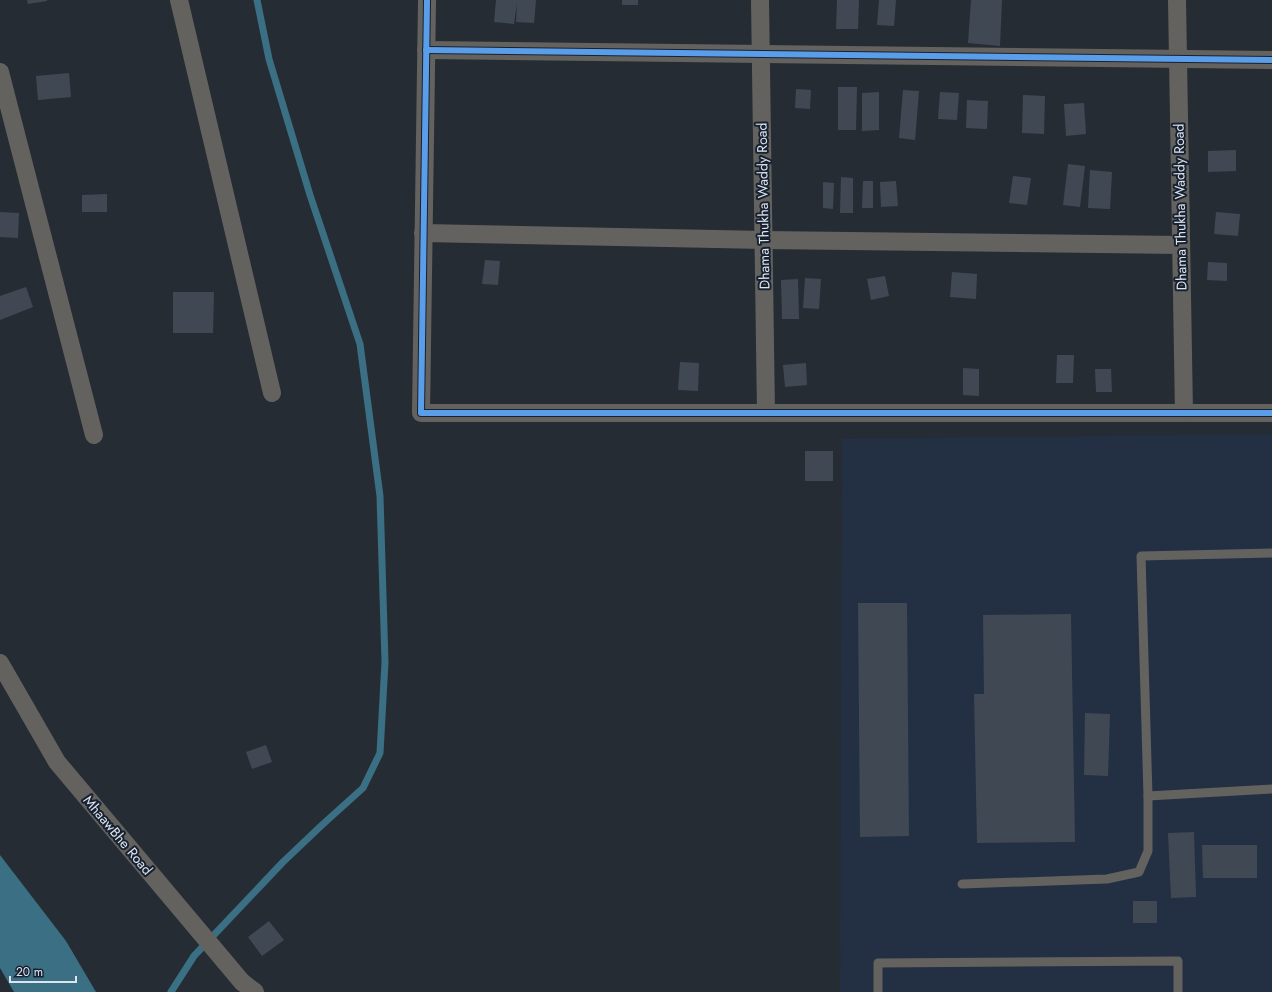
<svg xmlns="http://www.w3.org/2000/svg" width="1272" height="992" viewBox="0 0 1272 992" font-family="Jost,sans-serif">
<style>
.built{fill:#232f43}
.water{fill:#3a6f84}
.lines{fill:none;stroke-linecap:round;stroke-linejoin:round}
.stream{stroke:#3a6f84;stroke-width:7}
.building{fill:#404853}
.service{stroke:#64625e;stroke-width:9}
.minor{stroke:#64625e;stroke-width:18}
.cycleway-casing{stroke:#172130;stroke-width:8}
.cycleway{stroke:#5a9eea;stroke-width:6}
.labels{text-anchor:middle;stroke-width:4;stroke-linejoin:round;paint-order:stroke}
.street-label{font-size:14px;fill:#dde4ee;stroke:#172130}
</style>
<rect width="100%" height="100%" fill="#262c34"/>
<path class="built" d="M1272,434v558h-432l2,-553z"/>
<path class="water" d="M0,855l66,86 30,51h-82l-14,-24z"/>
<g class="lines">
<path class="stream" d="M171,992l23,-36 89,-94 39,-37 41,-37 17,-35 5,-91 -5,-166 -20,-152 -50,-149 -41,-136 -12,-59"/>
</g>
<g class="building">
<path d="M27,0h20v1l-19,3z"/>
<path d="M496,0h40l-2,23 -18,-1 1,-19 -3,21 -20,-2z"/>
<rect x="622" y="0" width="16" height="5"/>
<path d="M837,0h22l-1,29h-22z"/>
<path d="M879,0h17l-2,26 -17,-1z"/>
<path d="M971,0h31l-2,46 -32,-3z"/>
<path d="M69,73l2,24 -33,3 -2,-24z"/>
<path d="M838,87h19l-1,43h-18z"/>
<path d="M796,89l15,1 -1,19 -15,-1z"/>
<path d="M903,90l16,1 -4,49 -16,-2z"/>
<path d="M879,92v38l-17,1v-38z"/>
<path d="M940,92l19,1 -2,27 -19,-1z"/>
<path d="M1023,95l22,1 -1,38 -22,-1z"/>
<path d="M967,100l21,1 -1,28 -21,-1z"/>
<path d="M1084,103l2,31 -20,2 -2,-32z"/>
<path d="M1236,150v21l-28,1v-21z"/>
<path d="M1068,164l17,2 -5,41 -17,-2z"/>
<path d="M1090,170l22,2 -2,37 -22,-1z"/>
<path d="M1013,176l18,2 -4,27 -18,-2z"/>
<path d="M841,177l12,1v35h-13z"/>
<path d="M863,181h10v27h-11z"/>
<path d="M896,181l2,25 -17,1 -1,-25z"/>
<path d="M823,182l11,1 -1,26 -10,-1z"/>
<path d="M107,194v18h-25v-17z"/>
<path d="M0,212l19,1 -1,25 -18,-1z"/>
<path d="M1216,212l24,2 -2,22 -24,-2z"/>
<path d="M485,260l15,1 -2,24 -16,-1z"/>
<path d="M1208,262l19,1v18l-20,-1z"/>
<path d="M952,272l25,2 -1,25 -26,-2z"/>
<path d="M885,276l4,20 -18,4 -4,-21z"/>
<path d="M805,278l16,1 -2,30 -16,-1z"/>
<path d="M798,279l1,40h-17l-1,-39z"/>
<path d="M26,287l7,20 -33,13v-24z"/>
<path d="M173,292h41l-1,41h-40z"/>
<path d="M1057,355h17l-1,28h-17z"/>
<path d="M680,362l19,1 -1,28 -20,-1z"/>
<path d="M806,363l1,22 -22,2 -2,-22z"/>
<path d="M963,368l16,1v27l-16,-1z"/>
<path d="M1095,369h16l1,23h-16z"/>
<rect x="805" y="451" width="28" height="30"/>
<path d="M858,603h49l2,233 -49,1z"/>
<path d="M1071,614l4,228 -98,1 -3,-149h10l-1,-79z"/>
<path d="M1085,713l25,1 -2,62 -24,-1z"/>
<path d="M266,745l6,17 -20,7 -6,-17z"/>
<path d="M1194,832l2,65 -25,1 -3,-65z"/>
<path d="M1202,845h55v33h-54z"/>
<rect x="1133" y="901" width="24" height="22"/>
<path d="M269,921l15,19 -22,16 -14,-19z"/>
</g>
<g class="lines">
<g class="service">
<path d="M1272,553l-131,3 7,240 124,-7"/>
<path d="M962,884l145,-5 32,-7 9,-21v-55"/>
<path d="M878,992v-29l300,-2v31"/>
</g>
<g class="minor">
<path d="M179,0l93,393"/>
<path d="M427,0l-6,413h851"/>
<path d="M760,0l6,413"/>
<path d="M1177,0l7,413"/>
<path d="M426,50l846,10"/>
<path d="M0,72l94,363"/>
<path d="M423,233l341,7 417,5"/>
<path d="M0,663l57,99 185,220 13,10"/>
</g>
<g class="cycleway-casing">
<g id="cycleway">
<path d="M427,0l-6,413h851"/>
<path d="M426,50l846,10"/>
</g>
</g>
<use href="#cycleway" class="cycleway"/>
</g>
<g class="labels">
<g class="street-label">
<text transform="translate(763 206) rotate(-91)" y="5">Dhama Thukha Waddy Road</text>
<text transform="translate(1180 207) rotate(-91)" y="5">Dhama Thukha Waddy Road</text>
<text transform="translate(118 835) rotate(50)" y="5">MhaawBhe Road</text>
</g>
</g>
<path d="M10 976v6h66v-6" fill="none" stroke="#dde4ee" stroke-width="2"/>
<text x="16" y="976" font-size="12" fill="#dde4ee" stroke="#172130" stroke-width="3" paint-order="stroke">20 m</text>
</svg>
